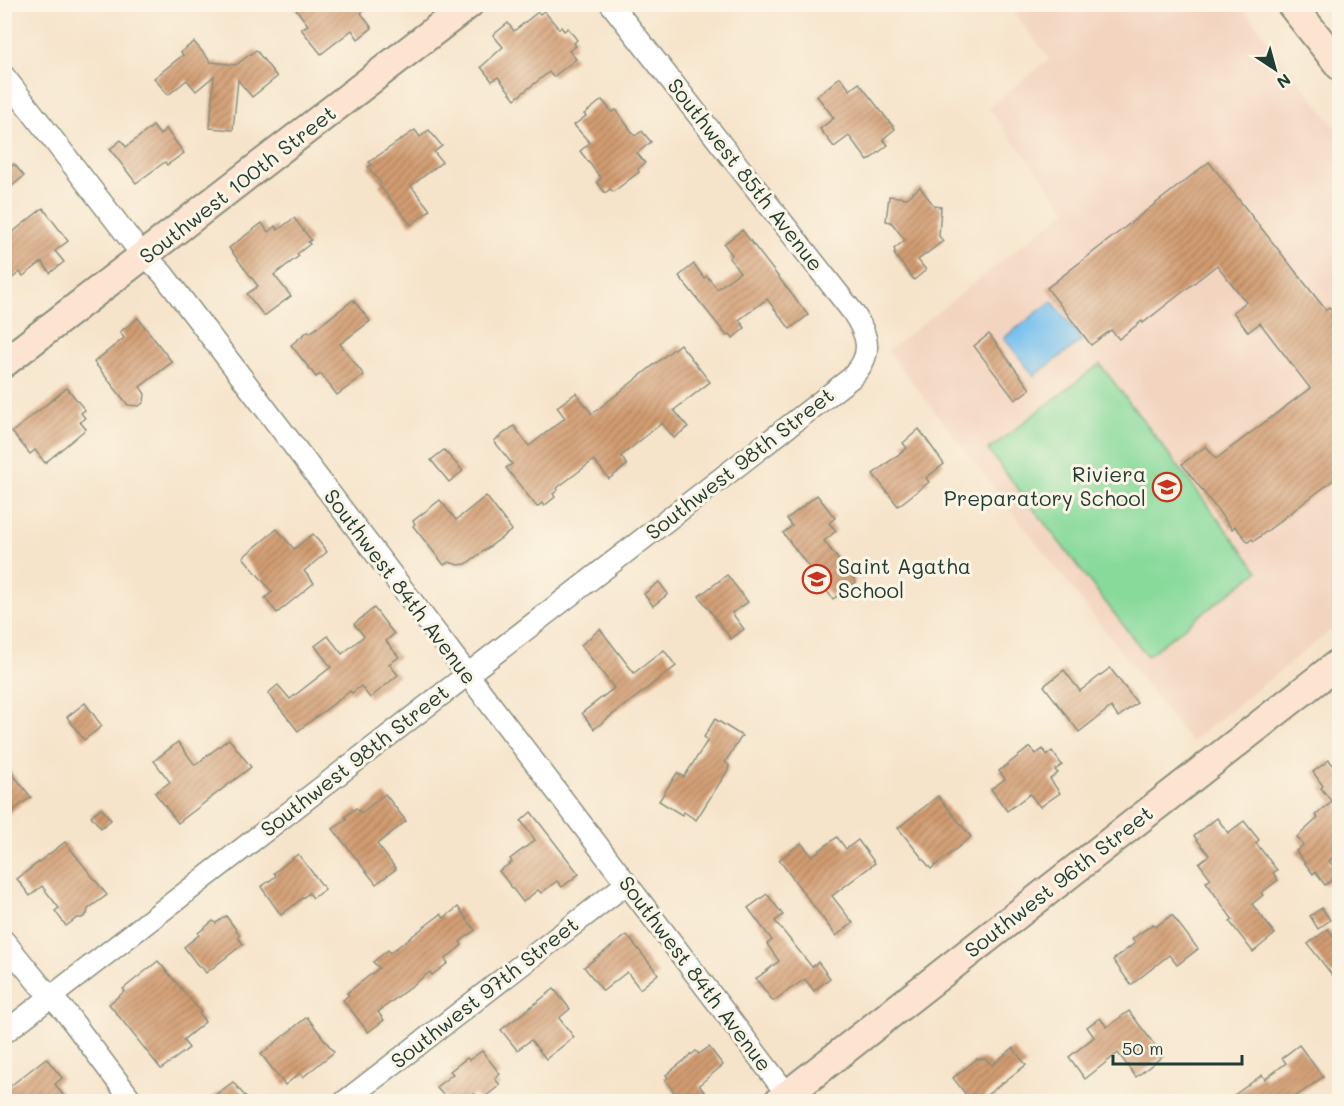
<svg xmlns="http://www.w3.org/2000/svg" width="1344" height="1106" viewBox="0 0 1344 1106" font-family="Mali,sans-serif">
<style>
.built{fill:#f3d4bf}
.grass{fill:#88da9b;stroke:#548c68;stroke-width:1.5}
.water{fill:#74bfee;stroke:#4a7e91;stroke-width:1.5}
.building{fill:url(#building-hatch)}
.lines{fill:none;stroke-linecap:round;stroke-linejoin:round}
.street-casing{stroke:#8a907f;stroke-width:24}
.secondary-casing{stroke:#8a907f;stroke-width:32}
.street{stroke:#fff;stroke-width:21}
.secondary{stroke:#fde4d1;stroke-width:28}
.labels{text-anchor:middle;stroke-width:6;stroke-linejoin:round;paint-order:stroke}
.street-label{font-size:21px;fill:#1f3d34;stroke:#fcf5e5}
.poi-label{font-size:21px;fill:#1f3d34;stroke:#fcf5e5;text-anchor:end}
</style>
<defs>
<pattern id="building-hatch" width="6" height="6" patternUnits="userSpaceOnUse" patternTransform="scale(1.5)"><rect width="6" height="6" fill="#d29c71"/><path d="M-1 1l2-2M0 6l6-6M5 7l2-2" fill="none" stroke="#aa805e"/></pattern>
</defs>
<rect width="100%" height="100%" fill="#fcf5e5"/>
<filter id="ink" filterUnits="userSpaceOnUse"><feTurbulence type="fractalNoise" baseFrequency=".0167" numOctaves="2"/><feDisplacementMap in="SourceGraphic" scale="12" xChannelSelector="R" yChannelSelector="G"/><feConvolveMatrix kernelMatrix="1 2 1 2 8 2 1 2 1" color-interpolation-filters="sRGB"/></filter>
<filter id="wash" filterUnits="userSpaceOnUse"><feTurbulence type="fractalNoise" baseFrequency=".008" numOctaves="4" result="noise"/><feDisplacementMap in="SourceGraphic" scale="24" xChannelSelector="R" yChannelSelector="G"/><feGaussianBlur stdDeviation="1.35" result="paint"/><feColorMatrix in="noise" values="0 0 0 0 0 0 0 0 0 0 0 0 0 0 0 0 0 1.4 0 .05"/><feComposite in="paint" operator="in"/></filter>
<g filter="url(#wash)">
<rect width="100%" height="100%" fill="#f6e4ca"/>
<path class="built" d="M1008,5h233l98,127v492l-148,118 -303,-391 179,-141 -79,-102 61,-49z"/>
<path class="grass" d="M1100,364l158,207 -111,85 -159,-206z"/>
<path class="water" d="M1052,301l30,39 -48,36 -30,-38z"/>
<g id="blocks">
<g class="building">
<path d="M292,4h80l-11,9 11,15 -14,11 -6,-9 -31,24 -20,-25 7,-4z"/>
<path d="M544,11l15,18 2,-2 3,4 4,-3 9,12 -3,3 2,3 -7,5 7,8 -23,18 -4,-5 -34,27 -17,-22 -6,4 -11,-14 22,-20 -10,-12 15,-12 6,8 24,-19 2,2z"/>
<path d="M194,42l17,20 25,3 20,-15 21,27 -25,20 -14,-17 -5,50 -23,-2 4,-52 -18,15 -9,-11 -19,15 -14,-17 29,-23 -2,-3z"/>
<path d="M840,77l10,13 9,-7 36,46 -12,10 5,6 -20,16 -19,-25 -15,11 -14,-18 14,-11 -17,-22z"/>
<path d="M602,100l10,12 4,-2 19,26 7,-5 9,11 -14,11 8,10 -7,6 1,3 -26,20 -3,-3 -5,4 -8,-11 4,-4 -21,-27 10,-8 -16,-18 12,-9 -2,-2z"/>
<path d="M153,126l7,9 6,-6 18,24 -17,12 -2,-3 -29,21 -26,-34 11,-9 5,7z"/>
<path d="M415,130l5,7 9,-7 13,16 -8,6 8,10 -31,24 19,24 -19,15 -32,-40 2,-2 -13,-16 4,-2 -3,-3z"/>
<path d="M1209,162l117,148 3,-3 11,14v154l-86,66 -2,-2 -4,3 -13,-16 -3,3 -50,-65 24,-18 10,13 94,-71 -50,-65 -12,9 -15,-20 13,-10 -29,-37 -74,58 -1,-2 -23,18 -8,-9 -20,15 -44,-57z"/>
<path d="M14,164l10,12 -13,11 -7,-9v-6z"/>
<path d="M920,187l14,19 7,1 -2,29 4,5 -25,19 8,10 -12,10 -20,-26 2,-1 -2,-4 11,-9 -14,-18 -5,-1 3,-25 18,2z"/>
<path d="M43,208l25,33 -13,10 9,11 -14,11 -8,-11 -19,14 -3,-4 -16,13v-46z"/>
<path d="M294,218l17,22 -3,2 2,2 -13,10 2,2 -25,19 17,21 -27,20 -17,-22 11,-8 -29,-38 33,-25 6,9 7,-6 3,4z"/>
<path d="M742,230l66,85 -18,14 -23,-30 -28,21 6,8 -12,10 -3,-4 -3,2 -48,-60 15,-12 10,14 3,-2 10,13 23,-17 -11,-14 3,-3 -8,-11z"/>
<path d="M353,300l17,21 -30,23 24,31 -27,20 -16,-21 -5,3 -25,-32 17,-14 2,2z"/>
<path d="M138,318l34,44 -32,25 5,7 -1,8 -5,4 -11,-1 -34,-43 30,-24 -4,-6z"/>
<path d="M989,334l41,55 -15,11 -41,-54z"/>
<path d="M680,344l30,38 -36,28 14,17 -14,11 -12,-15 -41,33 6,9 -18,14 -15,-19 -37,28 1,2 -5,4 2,3 -11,9 -2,-3 -5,4 -31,-39 6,-4 -18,-23 20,-15 15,20 36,-28 -8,-11 19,-14 16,21z"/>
<path d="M67,388l18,22 -4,3 4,5 -5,4 6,7 -41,34 -10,-13 -5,4 -18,-22z"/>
<path d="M919,429l25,35 -18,14 3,4 -31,24 -25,-32 34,-26 -4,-5z"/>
<path d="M444,450l19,21 -14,11 -18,-22z"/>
<path d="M817,495l18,23 -6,5 7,8 -12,10 32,41 -23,17 -50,-66 9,-7 -5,-7z"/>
<path d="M486,496l26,34 -46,34 -8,1 -9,-3 -5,3 -31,-39 2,-2 -2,-3 27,-21 16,20z"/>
<path d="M277,529l17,20 19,-15 14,18 -23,19 10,12 -37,30 -12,-15 7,-6 -29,-35z"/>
<path d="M727,575l21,27 -16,11 12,16 -13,10 -32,-43z"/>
<path d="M659,582l9,12 -15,12 -9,-12z"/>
<path d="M374,608l20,26 -8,7 13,16 -10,7 9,11 -28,23 -9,-12 -9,7 -2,-2 -52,40 -30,-38 10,-8 12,14 41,-32 -16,-21 13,-10 14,18 22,-18 -10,-12z"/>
<path d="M600,629l34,44 30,-23 12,16 -82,63 -12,-16 32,-25 -33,-43z"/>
<path d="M1110,668l27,35 -19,14 -7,-10 -32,25 -35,-46 20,-16 16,21z"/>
<path d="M85,703l17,23 -18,14 -17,-23z"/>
<path d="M715,719l27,17 -17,26 4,3 -1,5 -32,50 -12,-8 -2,3 -23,-14 18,-28 7,4 24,-37 -4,-3z"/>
<path d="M229,739l22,28 -73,56 -23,-30 15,-11 -16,-21 24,-19 17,23z"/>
<path d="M1030,747l6,7 7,-5 4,6 5,-4 10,14 -7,5 3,3 -8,6 10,14 -20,14 -10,-13 -23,17 -16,-22 14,-10 -6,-8z"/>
<path d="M1329,760l11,14v79l-11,8 11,13 -15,11 -10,-13 -2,2 -17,-23 7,-6 -6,-8 21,-19 -3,-3 17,-13 -11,-14 2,-2 -10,-14z"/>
<path d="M4,763l27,34 -27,20z"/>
<path d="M385,794l21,27 -29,23 19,25 -20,15 -43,-55 14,-10 -2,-2 11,-9 5,5z"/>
<path d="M938,796l33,41 -40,32 -33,-41z"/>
<path d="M101,808l10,12 -10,8 -10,-12z"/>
<path d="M531,812l48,62 -17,13 -5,-6 -16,12 -3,-3 -15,12 -24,-31 13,-9 -2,-3 25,-19 -14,-19z"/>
<path d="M1217,818l11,15 16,-12 15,19 -3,3 21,27 -4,3 5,7 -17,13 2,2 -11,9 23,30 -22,18 -23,-30 3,-2 -27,-38 5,-3 -12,-16 10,-8 -15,-19z"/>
<path d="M837,837l9,12 12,-9 17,23 -43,33 21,27 -17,13 -57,-76 22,-17 11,13z"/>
<path d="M65,842l42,53 -19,14 -1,5 -5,4h-5l-11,8 -11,-15 4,-3 -17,-22 -12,10 -13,-17z"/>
<path d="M298,854l27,35 -12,9 -4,-5 -28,22 -20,-28 15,-11 -2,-3z"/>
<path d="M767,894l16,21 -8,6 37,46 6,-5 12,16 -16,13 -9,-12 -32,22 -17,-22 23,-18 -12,-17 5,-4 -24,-32z"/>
<path d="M458,907l17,23 -15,12 2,3 -17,14 3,4 -16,12 -2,-3 -52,40 6,8 -16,12 -25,-32 6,-5 -2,-2 32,-25 -6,-6 15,-12 2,3 51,-39 3,4z"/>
<path d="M1322,908l8,12 -12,9 -8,-13z"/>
<path d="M1172,915l26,34 -21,16 -8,-10 -38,30 -18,-25 22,-17 -3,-4 21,-15 2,3z"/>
<path d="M226,916l14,19 -2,2 5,7 -37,29 -5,-7 -2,1 -15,-20 15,-12 -1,-2 15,-12 3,2z"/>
<path d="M1328,929l12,15v25l-8,6 -24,-31z"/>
<path d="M627,935l31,39 -18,15 -13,-17 -24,19 -19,-24z"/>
<path d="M158,961l43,51 -2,1 6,9 -22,18 6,8 -28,21 -52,-65 16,-13 -2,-2z"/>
<path d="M554,989l16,20 -11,9 15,19 -28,22 -15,-19 -14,10 -16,-20z"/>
<path d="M1129,1011l34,45 -27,21 -18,-24 -33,26 -16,-22 25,-20 -7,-10 13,-9 7,9z"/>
<path d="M307,1017l27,35 -31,25 -3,-4 -15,12 -24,-31z"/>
<path d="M1299,1045l24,32 -34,24h-63l36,-26 3,4 21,-16 -4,-5z"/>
<path d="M709,1047l14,18 -24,20 12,16h-30l-16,-21 3,-2 -2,-3 30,-24 3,3z"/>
<path d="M1013,1048l13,17 -47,36h-8l-18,-23 24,-19h8l7,6z"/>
<path d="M482,1051l18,23 -5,5 5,6 -20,16 -6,-7 -9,7h-16l-13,-14 17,-13 -3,-3 17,-13 2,2z"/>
<path d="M46,1058l16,20 -7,6 8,11 -7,6h-52v-10z"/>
<path d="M233,1082l16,19h-42z"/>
</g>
</g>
</g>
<g filter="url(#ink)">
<use href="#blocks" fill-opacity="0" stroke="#8a907f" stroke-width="1.5"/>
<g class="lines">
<g class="street-casing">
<g id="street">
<path d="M4,76l129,167 30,31 630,828"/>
<path d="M4,941l35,43 28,30 66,88"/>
<path d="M4,1033l847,-655c23,-23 18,-42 1,-67l-241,-307"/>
<path d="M344,1102l282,-218"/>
</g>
</g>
<g class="secondary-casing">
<g id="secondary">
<path d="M1291,4l49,62"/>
<path d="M4,363l465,-359"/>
<path d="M778,1102l562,-440"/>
</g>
</g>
<use href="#street" class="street"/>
<use href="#secondary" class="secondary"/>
</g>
</g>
<defs>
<g id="school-ring" transform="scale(1.5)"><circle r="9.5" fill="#fcf5e5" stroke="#c8321e" stroke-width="1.5"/><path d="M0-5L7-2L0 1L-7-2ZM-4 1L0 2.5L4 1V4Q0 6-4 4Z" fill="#c8321e"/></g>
</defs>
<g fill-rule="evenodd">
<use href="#school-ring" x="1167" y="487"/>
<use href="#school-ring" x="817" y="579"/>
</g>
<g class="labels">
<g class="street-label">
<text transform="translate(745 175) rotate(52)" y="7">Southwest 85th Avenue</text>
<text transform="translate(238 185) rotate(-38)" y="7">Southwest 100th Street</text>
<text transform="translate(740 464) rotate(-38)" y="7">Southwest 98th Street</text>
<text transform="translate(400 587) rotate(53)" y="7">Southwest 84th Avenue</text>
<text transform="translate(355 761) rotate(-38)" y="7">Southwest 98th Street</text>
<text transform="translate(1059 882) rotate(-38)" y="7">Southwest 96th Street</text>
<text transform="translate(695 974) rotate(53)" y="7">Southwest 84th Avenue</text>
<text transform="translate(485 993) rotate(-38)" y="7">Southwest 97th Street</text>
</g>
<g class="poi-label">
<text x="1146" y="482">Riviera<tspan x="1146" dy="24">Preparatory School</tspan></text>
<text x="838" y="574" text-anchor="start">Saint Agatha<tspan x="838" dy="24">School</tspan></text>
</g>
</g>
<rect width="1344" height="1106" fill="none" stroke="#fcf5e5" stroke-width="24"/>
<g transform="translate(1275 69) rotate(144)" stroke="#fcf5e5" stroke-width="4.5" paint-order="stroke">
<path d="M0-4.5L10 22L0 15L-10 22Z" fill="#1f3d34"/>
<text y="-9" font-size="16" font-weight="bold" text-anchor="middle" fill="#1f3d34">N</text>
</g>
<path d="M1113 1055v9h129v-9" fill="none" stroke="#1f3d34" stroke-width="3"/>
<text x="1122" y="1055" font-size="18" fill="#1f3d34" stroke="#fcf5e5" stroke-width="4.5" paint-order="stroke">50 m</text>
</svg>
